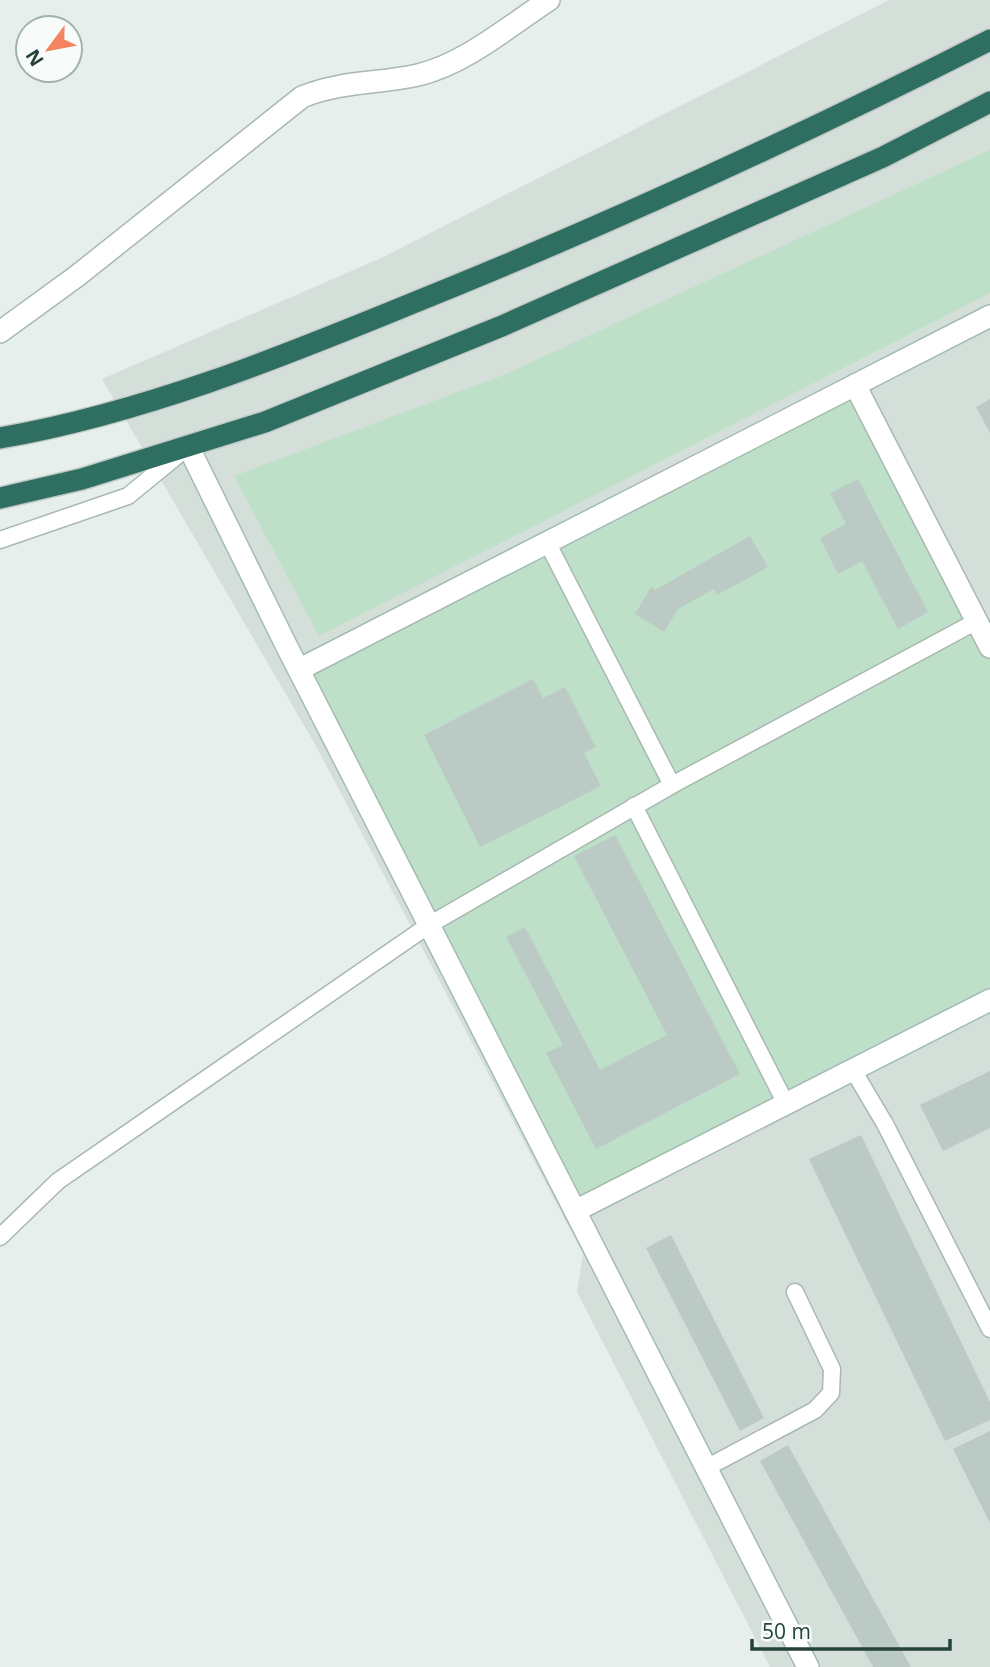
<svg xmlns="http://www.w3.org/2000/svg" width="990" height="1667" viewBox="0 0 990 1667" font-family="'Open Sans',sans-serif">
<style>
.built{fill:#d4dfda}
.green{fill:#bfe0c8}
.building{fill:#bbcac4}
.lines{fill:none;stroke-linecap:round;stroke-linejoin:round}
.lane-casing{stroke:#a8b8b2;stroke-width:19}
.street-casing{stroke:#a8b8b2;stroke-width:24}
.secondary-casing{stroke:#a4bbb3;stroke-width:24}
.highway-casing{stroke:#c2cac8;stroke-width:24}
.lane{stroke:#fff;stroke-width:16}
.street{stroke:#fff;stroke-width:21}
.secondary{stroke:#fff;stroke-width:21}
.highway{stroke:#2f6f62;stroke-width:21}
</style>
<rect width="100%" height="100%" fill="#e6efeb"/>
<path class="built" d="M889,0h101v1667h-220l-193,-375 6,-38 -267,-508 -214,-367 277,-120z"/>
<g class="green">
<path d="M990,150v143l-671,343 -85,-160 272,-102z"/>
<path d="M855,385l135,262v353l-415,211 -275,-542z"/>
</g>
<g class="building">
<path d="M990,399v34l-14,-26z"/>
<path d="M858,479l70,133 -30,17 -36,-68 -24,13 -18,-36 26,-14 -16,-31z"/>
<path d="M750,536l18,31 -51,28 -3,-6 -36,20 -14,23 -29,-18 16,-27 4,3z"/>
<path d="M533,679l10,19 22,-11 31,60 -12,6 17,33 -121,61 -56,-112z"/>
<path d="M615,835l125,239 -144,75 -50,-96 17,-8 -57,-108 19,-10 75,143 67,-35 -93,-179z"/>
<path d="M990,1071v57l-47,23 -23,-46z"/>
<path d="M861,1135l129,267v18l-45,21 -136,-282z"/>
<path d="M671,1235l93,183 -24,13 -94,-183z"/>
<path d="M990,1431v92l-37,-74z"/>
<path d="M788,1445l123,222h-38l-113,-206z"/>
</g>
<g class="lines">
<g class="lane-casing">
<g id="lane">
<path d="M0,540l128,-44 56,-46"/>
<path d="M547,542l125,243"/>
<path d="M634,806l152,298"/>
<path d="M853,1070l32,54 105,205"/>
<path d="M0,1237l58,-56 371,-256 243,-140 305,-164"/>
<path d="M706,1468l109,-58 16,-17 1,-24 -37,-77"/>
</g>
</g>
<g class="street-casing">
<g id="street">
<path d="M0,332l77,-56 225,-179c38,-16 76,-13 116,-22 47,-11 91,-49 131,-75"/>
<path d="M855,385l135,262"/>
</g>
</g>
<g class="secondary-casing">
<g id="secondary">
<path d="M188,446l98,199 522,1022"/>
<path d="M300,669l690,-353"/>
<path d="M575,1211l415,-211"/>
</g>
</g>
<g class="highway-casing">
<g id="highway">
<path d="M0,438c143,-25 279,-80 413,-135 196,-79 388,-167 577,-263"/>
<path d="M0,498l82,-19 183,-57 237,-96 381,-169 107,-55"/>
</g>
</g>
<use href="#lane" class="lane"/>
<use href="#street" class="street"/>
<use href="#secondary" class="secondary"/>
<use href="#highway" class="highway"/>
</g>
<g transform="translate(49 49) rotate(238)"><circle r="33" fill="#f7fbf9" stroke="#a3b1ad" stroke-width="2"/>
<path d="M0-5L12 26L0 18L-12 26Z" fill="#f4845f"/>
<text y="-10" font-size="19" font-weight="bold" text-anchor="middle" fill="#24423a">N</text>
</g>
<path d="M752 1639v10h198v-10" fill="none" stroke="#24423a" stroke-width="3.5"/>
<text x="762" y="1639" font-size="21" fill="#24423a" stroke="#f7fbf9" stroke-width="5" paint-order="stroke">50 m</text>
</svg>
